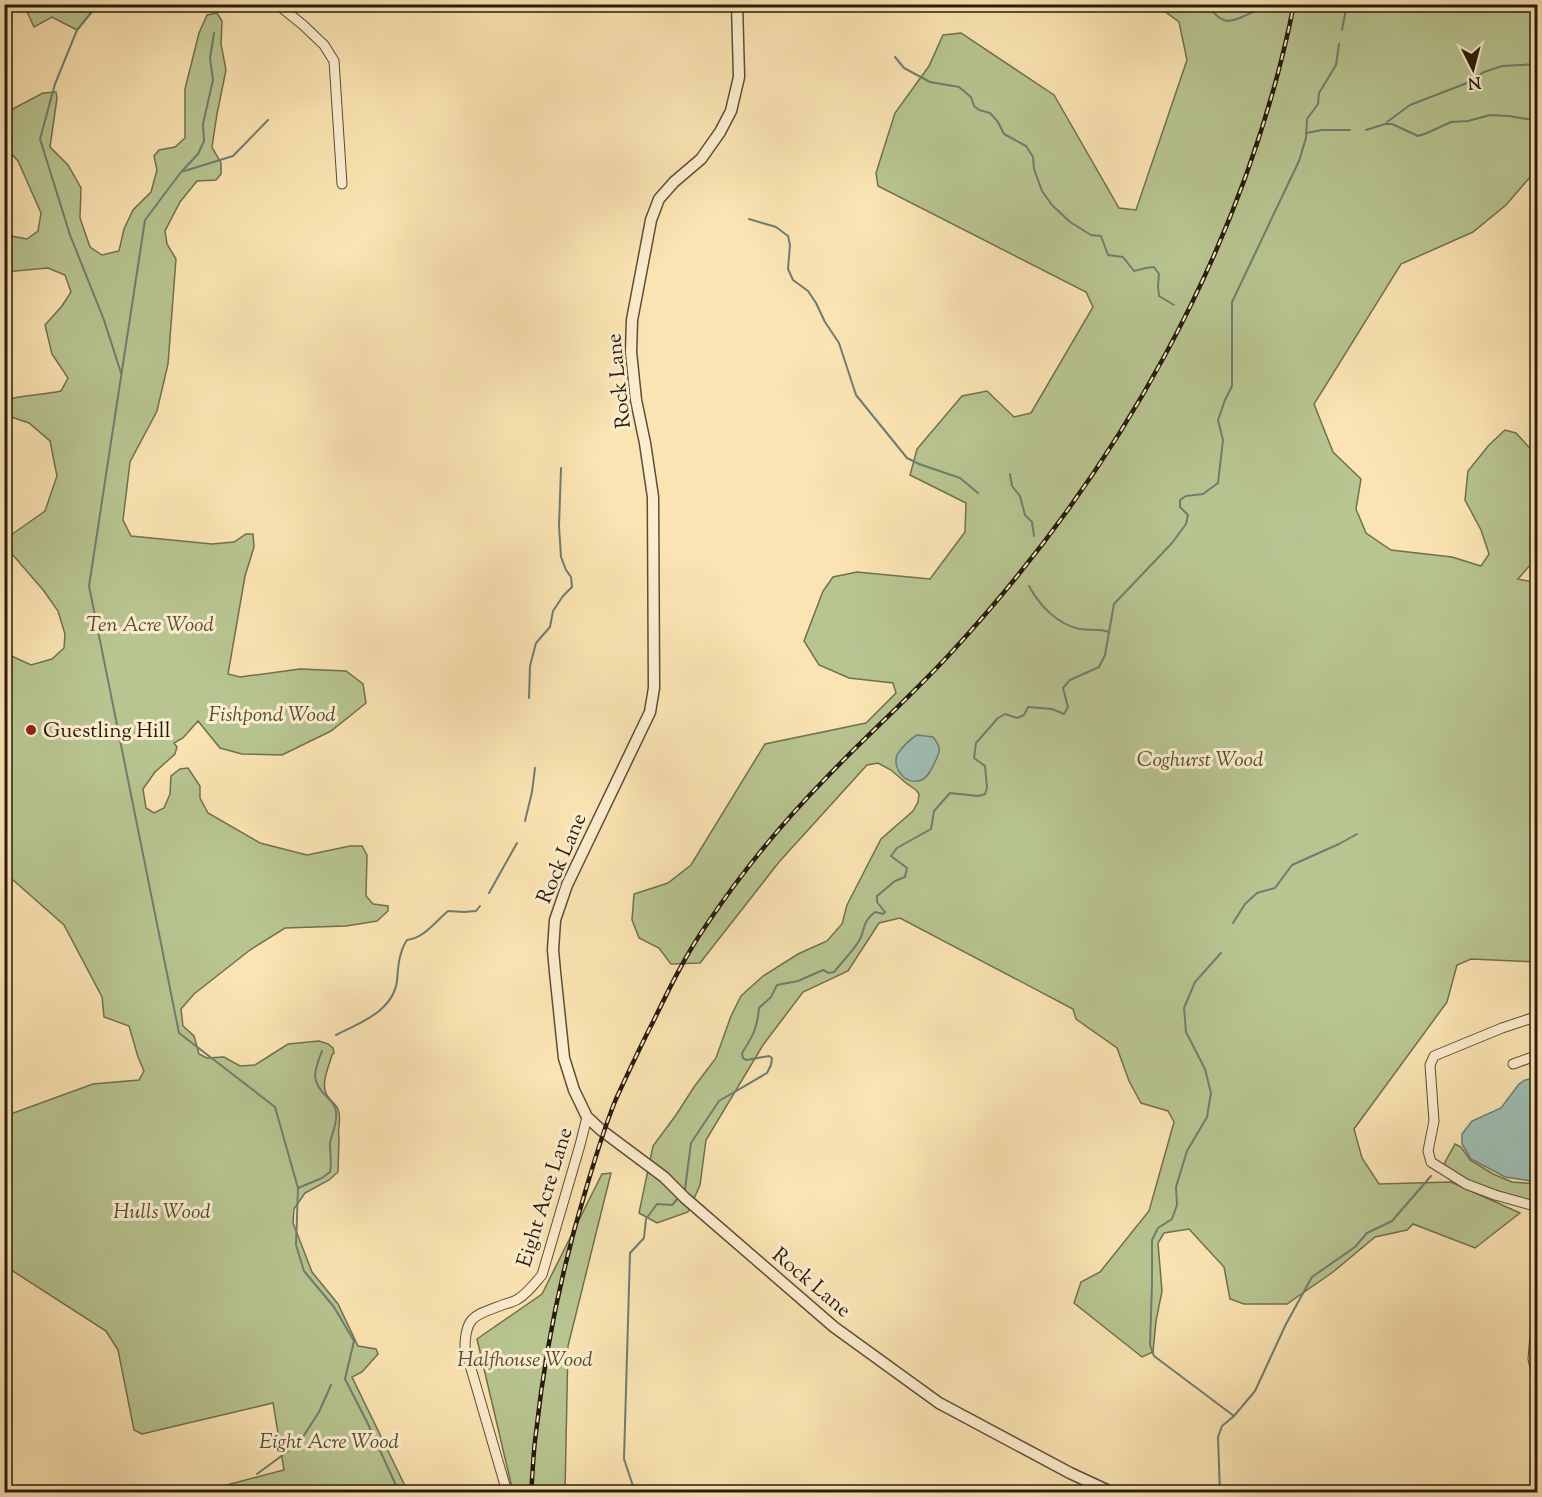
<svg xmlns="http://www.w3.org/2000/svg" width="1542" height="1497" viewBox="0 0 1542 1497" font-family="'Sorts Mill Goudy',serif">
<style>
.green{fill:#b8c591;stroke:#70704e;stroke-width:1.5}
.water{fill:#9fbeb2;stroke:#6f7d70;stroke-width:1.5}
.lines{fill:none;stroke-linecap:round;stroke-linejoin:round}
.stream{stroke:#6f7d70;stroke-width:2}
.minor-casing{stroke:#5c4e36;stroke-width:11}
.tertiary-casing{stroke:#5c4e36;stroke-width:13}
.minor{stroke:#fcedce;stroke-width:9}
.tertiary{stroke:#fcedce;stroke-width:10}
.rail-casing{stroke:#271c0c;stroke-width:4.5}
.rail{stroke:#fcedce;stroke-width:2;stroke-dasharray:7;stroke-linecap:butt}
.poi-dot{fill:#8f2418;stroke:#fcedce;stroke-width:2}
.labels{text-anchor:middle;stroke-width:6;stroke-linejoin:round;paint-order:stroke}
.street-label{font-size:21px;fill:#271c0c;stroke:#fcedce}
.park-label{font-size:21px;font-style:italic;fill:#524f34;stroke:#fcedce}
.poi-label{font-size:21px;fill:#271c0c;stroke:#fcedce;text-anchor:start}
</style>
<rect width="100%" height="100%" fill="#fbe4b3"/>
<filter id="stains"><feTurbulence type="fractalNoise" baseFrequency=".00333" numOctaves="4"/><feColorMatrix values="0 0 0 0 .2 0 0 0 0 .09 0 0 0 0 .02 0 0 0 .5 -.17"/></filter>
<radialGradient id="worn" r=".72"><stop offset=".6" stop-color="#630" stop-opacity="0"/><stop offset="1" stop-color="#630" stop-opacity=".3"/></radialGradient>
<g class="green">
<path d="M24,5h74l-21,25 -25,-13 -18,10z"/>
<path d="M1156,5h381v164l-31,36 -33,27 -72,32 -87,140 19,48 28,27 -5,30 10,24 25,17 61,7 29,9 8,-12 -8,-24 -16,-30 3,-29 21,-26 16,-15 11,3 21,23v101l-19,22 19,4v379l-66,-3 -14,6 -10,37 -93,127 8,29 17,26 72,-2 69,31 -45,35 -62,-24 -6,6 -32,7 -42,35 -46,32h-43l-14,-5 -6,-32 -35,-38 -25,4 -6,10 4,48 -6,30 -3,31 -11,5 -68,-54 7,-21 19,-10 49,-61 25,-89 -6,-11 -27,-8 -12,-22 -12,-33 -41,-29 -3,-10 -173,-91 -21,5 -31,48 -45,21 -40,53 -57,95 -6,45 -12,27 -31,11 -18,-10 14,-67 23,-31 18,-28 22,-29 15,-42 10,-20 22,-20 35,-22 29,-13 15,-17 5,-19 34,-66 32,-28 5,-9 1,-8 -3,-4 -10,-7 -15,-13 -13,-7 -11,2 -88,97 -79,101 -29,1 -12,-16 -20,-10 -7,-18 2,-26 34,-11 23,-18 74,-121 101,-21 30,-30 -3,-10 -44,-5 -30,-13 -15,-24 19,-50 10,-14 24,-5 73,7 35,-47 1,-29 -56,-28 7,-26 45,-53 25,-5 27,26 17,-4 62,-106 -7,-15 -208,-106 -2,-13 19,-60 34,-47 14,-31 18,-2 93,62 65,113 17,2 51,-150 -8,-38z"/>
<path d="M217,13l5,8 -1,23 5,26 -9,44 -5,33 9,16v11l-5,6 -19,1 -17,21 -15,29 2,13 9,15 -8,105 -11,47 -27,51 -7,58 8,16 81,8 22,-2 12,-8h7l1,13 -9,29 -17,98 12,3 60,-8 46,2 17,13 3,19 -35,28 -49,24 -40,-1 -22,-6 -22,-27 -15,17 -9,5 3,4 -2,7 -20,18 -12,17 3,19 8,5 10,-5 6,-14 1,-18 9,-7 8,-1 12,18v12l8,15 52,30 47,12 43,-9h12l5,9 -1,41 7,8 15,2v5l-11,10 -31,5 -61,2 -35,22 -56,44 -13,15 2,17 11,10 5,18 8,4 17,-1 16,9 15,-1 33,-21 31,-3 9,3 5,4 1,5 -2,2c-3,11 -11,28 -6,38 2,6 9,10 12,16 4,9 -1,20 1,29l-1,34 -9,8 -24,13 -11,16 -1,14 19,49 26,32 20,42 18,3 2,5 -16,18 -10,5 56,115h-193v-4l69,-18 -11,-67 -131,31 -8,-4 -16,-80 -12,-19 -101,-65v-150l88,-32 46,-4 5,-9 -6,-14 -9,-31 -25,-9 -2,-20 -38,-72 -59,-52v-220l26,12 21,-6 12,-11 1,-14 -7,-23 -14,-20 -32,-37 -1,-19 34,-24 12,-35 -7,-35 -21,-18 -24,-8v-15c18,-5 37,-5 56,-9l7,-13 -16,-24 -7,-29 17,-19 9,-14 -6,-17 -17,-7 -43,4v-37l22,4 11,-8 3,-18 -23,-52 -13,-14v-34l38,-20 13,-1 1,6 -7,49 18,18 13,23 -1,30 10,29 12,8 17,-4 5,-22 9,-19 18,-18 6,-22 -3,-14 5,-6 16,-3 10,-9v-49l14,-56 8,-18z"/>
<path d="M1455,1144l6,3 9,13 23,14 19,8 25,2v18l-51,-9 -43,-27z"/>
<path d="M611,1173l-43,173 -3,146h-52l-36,-153 65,-45 60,-120z"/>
</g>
<g class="water">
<path d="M917,735l16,2c8,10 8,13 2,25 -3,6 -7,16 -14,18 -15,6 -29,-11 -24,-25 4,-7 13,-16 20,-20z"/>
<path d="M1537,1078v104l-32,-5 -34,-18 -9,-15v-10l10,-13 29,-13 18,-24 6,-4z"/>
</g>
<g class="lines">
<g class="stream">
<path d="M98,4l-21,26 -22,54 -15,55 30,96 34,85 17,53"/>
<path d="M1206,4c18,23 23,19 47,8"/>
<path d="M1342,30l5,-26"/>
<path d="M895,57l9,11 26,14 29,5 12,10 3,9 5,4 11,3 8,9 6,12 22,12 7,11 1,12 8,22 10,14 18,17 21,13 10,1 7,19 15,2 11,14 12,-3 8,-1 5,7 -1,12 1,10 15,9"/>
<path d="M268,120l-35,36 -52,16 -36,48 -56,366 90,447 96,74 23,81 -2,57 8,26 30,36 20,34 -9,38 22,43 32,70"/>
<path d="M1387,122l23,-17 57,-22 17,-11 18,-6 36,-2"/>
<path d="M1366,130l19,-6h7l26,12 9,-3 24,-11 17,-1 22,-6 19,1 29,5"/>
<path d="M1306,133l16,-3h28"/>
<path d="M182,171l16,-17 6,-13 -1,-17 10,-44 -3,-22 4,-25"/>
<path d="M749,219l27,8 12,9 2,9 -2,24 5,11 15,11 8,12 9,19 14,21 17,52 51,63 12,6 41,14 18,15"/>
<path d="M1010,474l2,12 8,10 5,19 7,7 2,14"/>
<path d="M1029,586c10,19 29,39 51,43 11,2 17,-1 29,3"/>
<path d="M529,698l1,-32 6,-23 14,-16 3,-16 10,-15 9,-9 -1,-10 -5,-7 -5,-13 -2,-31 2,-58"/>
<path d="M525,821l7,-29 3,-24"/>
<path d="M489,893l28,-50"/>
<path d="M1233,923l12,-19 12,-11 18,-5 17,-23 47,-21 18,-10"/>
<path d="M1221,953l-26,29 -11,26 2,24 19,37 6,24 -4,24 -20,34 -11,36 1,18 -5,14 -14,9 -6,12v43l-2,62 4,11 80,60"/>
<path d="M336,1035c24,-12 57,-24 61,-54 1,-14 2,-29 10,-41 17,-2 28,-18 41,-29l16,1 12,-1 4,-5"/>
<path d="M298,1188l24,-10 8,-6c2,-9 0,-18 0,-28 1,-10 8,-20 6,-32 0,-5 -5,-11 -9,-15 -17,-16 -13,-26 -5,-46"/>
<path d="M682,1192l3,-3 6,-46 28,-42 48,-28 4,-8 1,-7 -3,-2 -23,4 -3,-2 -1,-5c11,-17 15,-24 17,-45l12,-11 6,-12 21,-4 25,-11 6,3 5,-1c8,-10 18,-20 25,-31 7,-12 2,-18 16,-29l8,2 2,-2 -8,-10v-6l18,-15 10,-4 2,-9 -16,-12 6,-8 34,-19 3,-18 16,-18 28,3 7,-2 2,-6 -2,-22 -11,-8 2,-15 22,-25 7,-4 12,4 7,-3 4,-8 24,2 12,5 4,-7 -5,-19 7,-8 29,-13 6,-12 9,-51 58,-61 14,-19 2,-9 -8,-8v-7l6,-4 17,-2 15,-11 5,-43 -5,-20 7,-20 7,-14v-84l67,-141 7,-23 1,-19 11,-15 1,-11 17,-28 3,-21"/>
<path d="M257,1474l42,-31 20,-31 12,-27"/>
<path d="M635,1492l-11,-33 6,-206 14,-15 2,-19 11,-15 15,1 7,-8"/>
<path d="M1220,1492l-2,-55 4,-11 12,-10 21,-25 31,-67 26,-47 43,-30 12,-14 25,-12 39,-45"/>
</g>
<g class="minor-casing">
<g id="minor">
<path d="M277,4l26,21 21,20 10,16 8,123"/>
<path d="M1538,1016l-36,12 -68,28 -4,9 4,56 -6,30 3,11 35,22 29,11 43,12"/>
<path d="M1513,1064l25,-9"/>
<path d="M1538,1299l-5,60 5,22"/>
<path d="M507,1492l-42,-144c0,-34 12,-33 40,-44 4,-1 10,-3 13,-5 10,-6 17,-16 24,-24l38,-130 7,-28"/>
</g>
</g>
<g class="tertiary-casing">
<path id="tertiary" d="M737,4l2,73 -8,34 -11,21 -19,27 -27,23 -15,17 -8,21 -19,100 -1,32 5,48 9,43 8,54 1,191 -4,24 -83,173 -12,35 -2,30 2,22 9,86 10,32 13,27 14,13 63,47 21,21 149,129 105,76 131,70 41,19"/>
</g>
<use href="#minor" class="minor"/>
<use href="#tertiary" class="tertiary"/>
<g class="rail-casing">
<path id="rail" d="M531,1492c2,-19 2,-40 5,-59 9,-83 26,-165 50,-244 9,-30 18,-61 30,-90 12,-26 24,-52 37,-77 16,-33 33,-68 54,-98 35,-52 75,-101 119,-146 40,-42 83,-80 122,-122 168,-181 297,-407 346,-652"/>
</g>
<use href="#rail" class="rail"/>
</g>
<circle class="poi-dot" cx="31" cy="730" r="6"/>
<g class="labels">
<g class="street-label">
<text transform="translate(618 381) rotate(-96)" y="7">Rock Lane</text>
<text transform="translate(561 858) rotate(-67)" y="7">Rock Lane</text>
<text transform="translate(544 1197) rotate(-73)" y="7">Eight Acre Lane</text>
<text transform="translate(812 1282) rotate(40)" y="7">Rock Lane</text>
</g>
<g class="park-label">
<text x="150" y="631">Ten Acre Wood</text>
<text x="272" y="721">Fishpond Wood</text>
<text x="1200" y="766">Coghurst Wood</text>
<text x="162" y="1218">Hulls Wood</text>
<text x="525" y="1366">Halfhouse Wood</text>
<text x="329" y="1448">Eight Acre Wood</text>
</g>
<g class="poi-label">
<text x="43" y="737">Guestling Hill</text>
</g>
</g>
<rect width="1542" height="1497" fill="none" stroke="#fbe4b3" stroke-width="24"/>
<rect x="6" y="6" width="1530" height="1485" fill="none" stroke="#271c0c" stroke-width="3"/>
<rect x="12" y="12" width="1518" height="1473" fill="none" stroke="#271c0c" stroke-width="1.5"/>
<g transform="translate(1473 69) rotate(174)" stroke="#fcedce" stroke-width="4.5" paint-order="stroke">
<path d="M0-4.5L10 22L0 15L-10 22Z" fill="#271c0c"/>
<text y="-9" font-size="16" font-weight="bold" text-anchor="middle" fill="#271c0c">N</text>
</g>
<rect width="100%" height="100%" filter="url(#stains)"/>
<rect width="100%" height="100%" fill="url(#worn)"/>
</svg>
